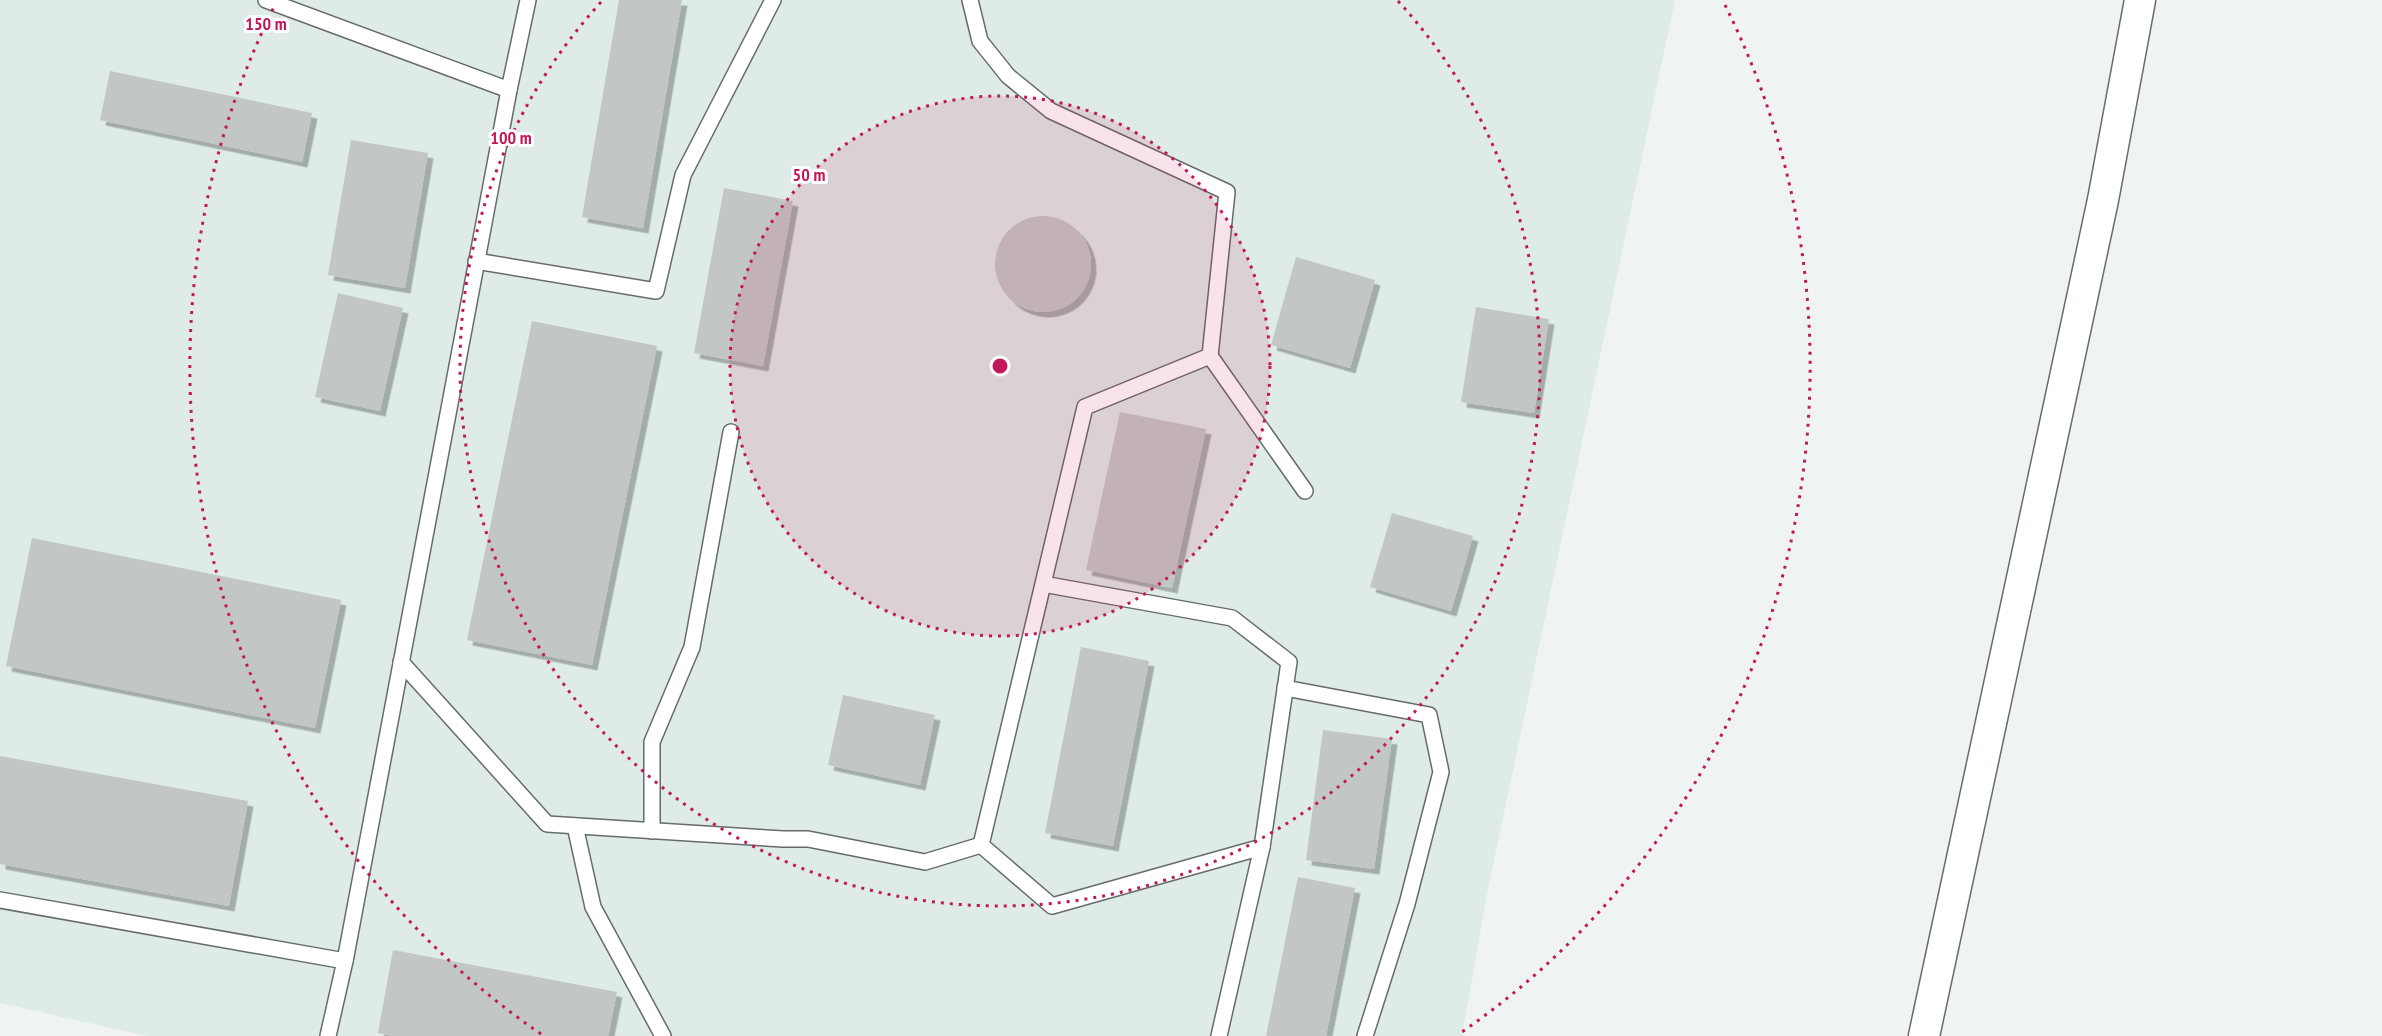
<svg xmlns="http://www.w3.org/2000/svg" width="2382" height="1036" viewBox="0 0 2382 1036" font-family="'PT Sans Narrow',sans-serif">
<style>
.built{fill:#deebe6}
.building{fill:#c2c6c5;filter:url(#shadow)}
.lines{fill:none;stroke-linecap:round;stroke-linejoin:round}
.lane-casing{stroke:#676b69;stroke-width:18}
.street-casing{stroke:#676b69;stroke-width:33}
.lane{stroke:#fff;stroke-width:15}
.street{stroke:#fff;stroke-width:30}
.ring{fill:none;stroke:#c2185b;stroke-width:3;stroke-dasharray:3 6}
.centre{fill:#c2185b;stroke:#fff;stroke-width:3}
.ring-label{font-size:18px;text-anchor:middle;font-weight:bold;fill:#c2185b;stroke:#fff;stroke-width:6;stroke-linejoin:round;paint-order:stroke}
</style>
<defs>
<filter id="shadow"><feDropShadow dx="5.5" dy="5.5" stdDeviation="0" flood-color="#0004"/></filter>
</defs>
<rect width="100%" height="100%" fill="#eff4f2"/>
<path class="built" d="M0,0h1675l-188,894 -25,142h-1315l-147,-33z"/>
<g class="building">
<path d="M619,0h63l-39,228 -61,-11z"/>
<path d="M110,71l202,42 -10,49 -202,-42z"/>
<path d="M351,140l77,13 -23,135 -77,-13z"/>
<path d="M724,188l69,13 -30,165 -69,-13z"/>
<circle cx="1043" cy="264" r="48"/>
<path d="M1296,257l79,23 -25,88 -79,-23z"/>
<path d="M338,293l65,15 -23,103 -65,-14z"/>
<path d="M1476,307l73,12 -15,94 -73,-11z"/>
<path d="M532,321l125,25 -65,319 -125,-25z"/>
<path d="M1120,412l86,17 -34,159 -86,-18z"/>
<path d="M1392,513l81,23 -22,75 -81,-24z"/>
<path d="M32,538l309,62 -26,128 -309,-62z"/>
<path d="M1081,647l68,14 -36,185 -68,-13z"/>
<path d="M843,695l92,20 -15,70 -92,-20z"/>
<path d="M1323,730l69,9 -18,130 -68,-9z"/>
<path d="M0,756l248,45 -19,105 -229,-42z"/>
<path d="M1298,877l57,11 -29,148h-60z"/>
<path d="M393,950l224,42 -9,44h-214l-16,-3z"/>
</g>
<g class="lines">
<g class="lane-casing">
<g id="lane">
<path d="M266,0l243,90"/>
<path d="M970,0l10,41 28,35 43,35 176,81 -17,164 -125,51 -104,438 71,61 210,-59 27,-185 -57,-44 -189,-34"/>
<path d="M476,261l180,30 27,-116 90,-175"/>
<path d="M1210,356l95,135"/>
<path d="M401,662l146,162 236,15h25l117,23 56,-17"/>
<path d="M1285,688l144,27 12,57 -34,132 -42,132"/>
<path d="M575,826l18,81 70,129"/>
<path d="M652,831v-89l40,-95 39,-215"/>
<path d="M0,900l345,61"/>
<path d="M328,1036l17,-75 164,-871 19,-90"/>
<path d="M1219,1036l43,-189"/>
</g>
</g>
<g class="street-casing">
<path id="street" d="M1924,1036l179,-836 37,-200"/>
</g>
<use href="#lane" class="lane"/>
<use href="#street" class="street"/>
</g>
<circle cx="1000" cy="366" r="270" fill="#c2185b" fill-opacity=".12"/>
<g class="ring">
<circle cx="1000" cy="366" r="270"/>
<path d="M1398 1A540 540 0 1 1 602 1"/>
<path d="M541 1034A810 810 0 0 1 275 5M1725 5A810 810 0 0 1 1459 1034"/>
</g>
<circle cx="1000" cy="366" r="9" class="centre"/>
<g class="ring-label">
<text x="266" y="30">150 m</text>
<text x="511" y="144">100 m</text>
<text x="809" y="181">50 m</text>
</g>
</svg>
